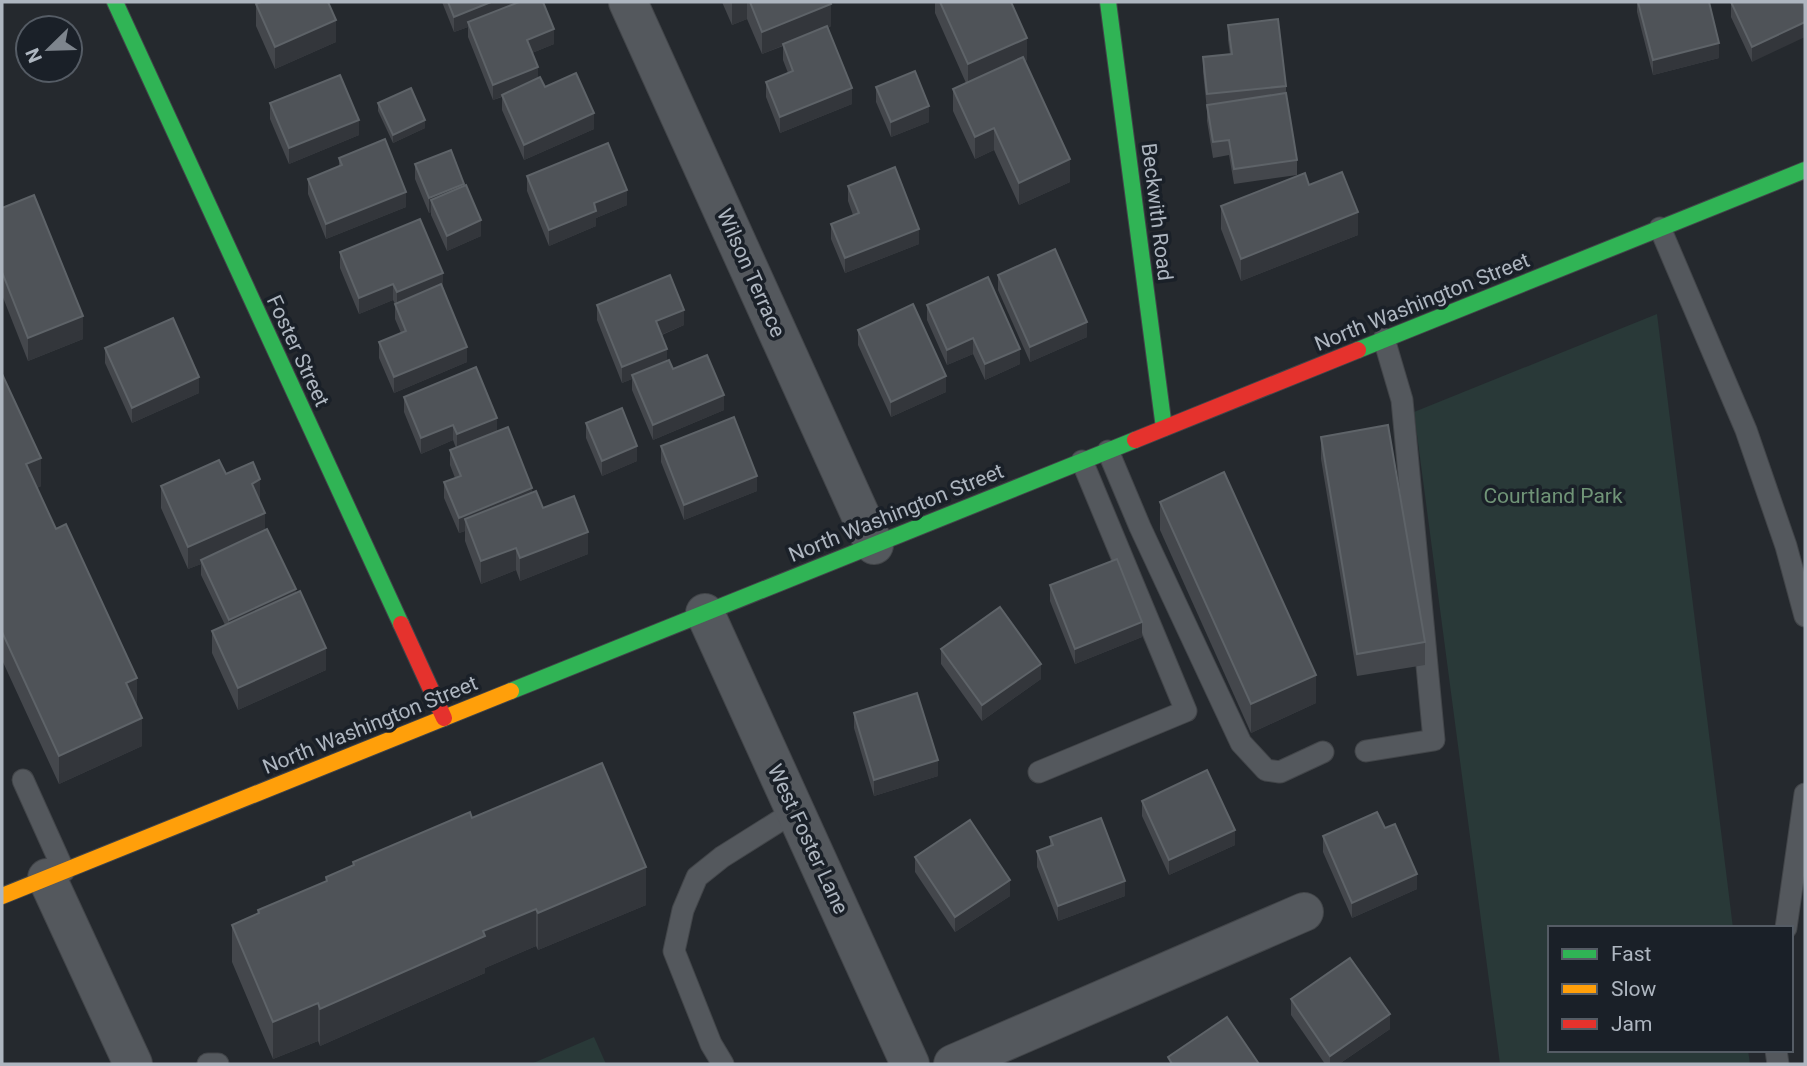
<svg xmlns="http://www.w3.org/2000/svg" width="1807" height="1066" viewBox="0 0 1807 1066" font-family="Roboto,sans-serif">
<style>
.green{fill:#293938}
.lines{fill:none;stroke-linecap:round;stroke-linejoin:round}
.lane-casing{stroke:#424549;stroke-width:23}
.street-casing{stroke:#424549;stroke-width:40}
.fast-casing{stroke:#424549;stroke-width:18}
.slow-casing{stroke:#424549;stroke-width:18}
.jam-casing{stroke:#424549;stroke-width:18}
.lane{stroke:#54585d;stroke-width:21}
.street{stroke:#54585d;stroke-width:38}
.fast{stroke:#30b455;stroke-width:16}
.slow{stroke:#ff9f0a;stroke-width:16}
.jam{stroke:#e5322d;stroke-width:16}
.wall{fill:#44474c}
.shaded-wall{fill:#33363b}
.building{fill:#4f5358;stroke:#5e6368;stroke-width:2}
.labels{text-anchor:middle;stroke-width:7;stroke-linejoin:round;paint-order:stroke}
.street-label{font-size:21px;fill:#aeb6c0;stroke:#1a2028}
.park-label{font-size:21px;fill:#709477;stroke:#1a2028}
</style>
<rect width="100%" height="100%" fill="#25292e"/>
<g class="green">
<path d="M1657,314l76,614h-183v122h198l2,14h-250l-86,-652z"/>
<path d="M594,1037l12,27h-75z"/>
</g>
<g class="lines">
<g class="lane-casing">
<g id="lane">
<path d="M1660,228l86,202 40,116 19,70"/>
<path d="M1108,451l32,76 101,216 25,27 14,2 43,-20"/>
<path d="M1366,751l68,-11 -32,-340 -18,-61"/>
<path d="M1039,772l147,-61 -104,-250"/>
<path d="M23,780l41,91"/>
<path d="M1786,928l19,-134"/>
<path d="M1776,1050l2,14"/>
<path d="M208,1064h10"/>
<path d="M723,1064l-12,-20 -37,-93 9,-41 14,-33 25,-20 73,-46"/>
</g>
</g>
<g class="street-casing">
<g id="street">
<path d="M628,2l246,543"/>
<path d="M705,613l205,451"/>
<path d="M47,878l86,186"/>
<path d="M953,1064l351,-152"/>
</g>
</g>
<g class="fast-casing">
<g id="fast">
<path d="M115,2l286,622"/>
<path d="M1108,2l56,426"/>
<path d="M1358,350l447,-180"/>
<path d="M511,691l624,-251"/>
</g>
</g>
<g class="slow-casing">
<path id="slow" d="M2,896l509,-205"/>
</g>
<g class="jam-casing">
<g id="jam">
<path d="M1135,440l223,-90"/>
<path d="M401,624l43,94"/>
</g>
</g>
<use href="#lane" class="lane"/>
<use href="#street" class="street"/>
<use href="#fast" class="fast"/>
<use href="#slow" class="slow"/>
<use href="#jam" class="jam"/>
</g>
<g class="wall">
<path d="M258,2h70l8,40 -61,27 -19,-43v-22l2,-1z"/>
<path d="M442,2h101l11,42 -22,9 6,26 7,8 49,42 -70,31 -22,-50v-13l-9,3 -25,-63v-10l-14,5z"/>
<path d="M722,2h108l1,24 -3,2 24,76 -72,29 -14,-36v-15l22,-9 -5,-13v-14l-21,8 -15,-35 -15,6z"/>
<path d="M935,2h76l16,58 -2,1 45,121 -51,23 -25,-55 -19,9 -22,-48v-22l13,-6 -31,-70z"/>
<path d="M1637,2h72l10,56 -66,17 -16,-63z"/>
<path d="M1731,2h72l-51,60 -21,-45z"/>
<path d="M1228,25l58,61v7l11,67v15l-63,9 -5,-29 -16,3 -6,-37v-11l-4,-38v-15l27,-3 -2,-14z"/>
<path d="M876,87l53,35 -38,15 -15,-35z"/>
<path d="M270,103l89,32 -70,29 -19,-45z"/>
<path d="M378,103l47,25 -32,15 -15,-32z"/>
<path d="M339,158l67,49 -80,32 -18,-45v-15l31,-13z"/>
<path d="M415,164l49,21 17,51 -34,15 -16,-36v-3l-2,1 -14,-34z"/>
<path d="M527,176l100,29 -31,13v8l-47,20 -22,-55z"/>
<path d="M1309,185l49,50 -117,46 -20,-52v-23z"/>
<path d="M848,186l71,58 -74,29 -14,-34v-15l22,-9 -5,-14z"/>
<path d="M2,208l81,131 -55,22 -26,-66z"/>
<path d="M340,252l103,35 24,75 -73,31 -15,-35v-16l22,-9 -6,-14v-15l-2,-4 -34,14 -19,-46z"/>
<path d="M998,275l89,62 -57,25 -32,-72z"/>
<path d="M597,305l87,20 -22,10 5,26 6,8 51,41 -71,30 -21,-50v-11l-10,4 -25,-63z"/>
<path d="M927,305l93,59 -35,16 -12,-26 -26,11 -20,-45z"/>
<path d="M858,330l88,62 -55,25 -33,-72z"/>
<path d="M105,348l94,45 -67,30 -27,-60z"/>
<path d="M2,374l39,112 -4,2 100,218 5,40 -83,38 -57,-124z"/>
<path d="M404,397l93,34 35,62 11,15 45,46 -68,27 -4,-11 -35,14 -16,-43v-10l-6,2 -15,-35v-16l11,-4 -5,-13v-15l6,-2 -3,-8 -32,14 -17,-42z"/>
<path d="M586,423l51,38 -35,15 -16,-38z"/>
<path d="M1321,437l104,205v23l-68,11 -36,-217z"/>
<path d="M661,446l96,45 -73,29 -23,-58z"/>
<path d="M226,474l34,28 5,28 31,63 30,77 -88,40 -26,-57v-22l13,-6 -24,-50v-11l-13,5 -27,-61v-22z"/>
<path d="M1160,502l156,201 -65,30 -91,-203z"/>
<path d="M1050,585l92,52 -67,27 -25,-63z"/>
<path d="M941,649l100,30 -59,42 -41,-57z"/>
<path d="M854,713l84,63 -64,20 -20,-68z"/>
<path d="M1142,801l93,44 -66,30 -27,-59z"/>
<path d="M472,818l174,87 -108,45 -2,-4 -51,22v5l-165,73 -2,-5 -45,18 -41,-97v-37l26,-11v-4l68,-28v-5l27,-12v-3z"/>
<path d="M1385,828l32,61 -65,29 -29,-66v-16z"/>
<path d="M1050,837l75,59 -67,25 -21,-54v-16l13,-5z"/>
<path d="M915,857l95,39 -55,36 -40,-60z"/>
<path d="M1291,999l99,30 -51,35h-14l-34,-49z"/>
</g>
<g class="shaded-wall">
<path d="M491,2h37l-60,20v5l-14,5v-15z"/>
<path d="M734,2h13v17l-15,6v-22z"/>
<path d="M831,4v22l-69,28v-22z"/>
<path d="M336,20v22l-61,27v-22z"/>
<path d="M1805,22v15l-53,25v-15z"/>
<path d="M554,29v15l-27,11v-15z"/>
<path d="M1027,38v22l-59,26v-22z"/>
<path d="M1719,43v15l-66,17v-15z"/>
<path d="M538,67v15l-45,18v-15z"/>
<path d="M852,88v16l-72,29v-16z"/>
<path d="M929,106v16l-38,15v-15z"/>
<path d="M594,113v16l-70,31v-15z"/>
<path d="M359,120v15l-70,29v-16z"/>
<path d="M425,120v8l-32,15v-8z"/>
<path d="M994,128v22l-19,9v-22z"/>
<path d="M1070,159v23l-51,23v-22z"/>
<path d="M464,184v15l-33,1v12l-2,1v-15z"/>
<path d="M627,190v15l-31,13v8l-47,20v-16l45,-27z"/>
<path d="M406,192v15l-80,32v-15z"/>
<path d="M1358,212v23l-117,46v-22z"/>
<path d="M481,220v16l-34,15v-15z"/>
<path d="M919,229v15l-74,29v-15z"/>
<path d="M443,273v15l-46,19v-15z"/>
<path d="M393,284v16l-34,14v-16z"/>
<path d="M684,310v15l-28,12v-16z"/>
<path d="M83,316v23l-55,22v-23z"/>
<path d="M1087,322v15l-57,25v-15z"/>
<path d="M973,338v16l-26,11v-15z"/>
<path d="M467,347v15l-73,31v-16z"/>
<path d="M667,349v15l-35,11v4l-10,4v-16z"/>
<path d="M1020,349v15l-35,16v-16z"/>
<path d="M946,376v16l-55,25v-15z"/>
<path d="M199,377v16l-67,30v-15z"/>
<path d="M724,395v15l-71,30v-15z"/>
<path d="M497,418v15l-40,16v-15z"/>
<path d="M453,425v15l-32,14v-16z"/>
<path d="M637,446v15l-35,15v-15z"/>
<path d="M41,458v28l-15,7v-29z"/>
<path d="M757,476v15l-73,29v-15z"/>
<path d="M260,479v23l-8,4v-22z"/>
<path d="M532,488v15l-67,16v12l-6,2v-15z"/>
<path d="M265,513v22l-64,25v4l-13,5v-22z"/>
<path d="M588,532v22l-68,27v-23z"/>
<path d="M516,548v22l-35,14v-23z"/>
<path d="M296,589v16l-67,31v-16z"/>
<path d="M1142,622v15l-67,27v-15z"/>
<path d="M326,648v22l-88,40v-22z"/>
<path d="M1041,664v15l-59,42v-16z"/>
<path d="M1316,675v28l-65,30v-29z"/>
<path d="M137,678v28l-11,5v-28z"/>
<path d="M142,718v28l-83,38v-28z"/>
<path d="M938,760v16l-64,20v-16z"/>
<path d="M1235,830v15l-66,30v-15z"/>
<path d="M646,867v38l-108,45v-37z"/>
<path d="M1417,874v15l-65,29v-15z"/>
<path d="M1010,880v16l-55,36v-15z"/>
<path d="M1125,881v15l-67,25v-15z"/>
<path d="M536,909v37l-51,22v5l-165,73v-37l163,-78z"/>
<path d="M318,1003v38l-45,18v-37z"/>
<path d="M1390,1014v15l-51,35h-9v-8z"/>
</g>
<g class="building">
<path d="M261,2h67l8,18 -61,27 -19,-43z"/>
<path d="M448,2h43l-37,15z"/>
<path d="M519,2h24l11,27 -27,11 11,27 -45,18 -25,-63z"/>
<path d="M750,2h80l1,2 -69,28z"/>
<path d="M940,2h71l16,36 -59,26z"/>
<path d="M1638,2h71l10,41 -66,17z"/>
<path d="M1731,2h72l2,6v14l-53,25z"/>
<path d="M1278,19l8,67 -79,8 -4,-37 29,-3 -4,-29z"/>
<path d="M827,26l25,62 -72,29 -14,-35 27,-11 -10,-27z"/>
<path d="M1023,57l47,102 -51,24 -25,-55 -19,9 -22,-48z"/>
<path d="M915,71l14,35 -38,16 -15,-35z"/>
<path d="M576,73l18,40 -70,32 -22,-50 38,-18 5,10z"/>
<path d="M340,75l19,45 -70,28 -19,-45z"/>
<path d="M411,88l14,32 -32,15 -15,-32z"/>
<path d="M1286,93l11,67 -63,9 -5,-29 -16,2 -6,-37z"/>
<path d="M385,139l21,53 -80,32 -18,-45 34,-14 -3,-7z"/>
<path d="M608,143l19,47 -33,13 2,8 -47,19 -22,-54z"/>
<path d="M451,150l13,34 -35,14 -14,-34z"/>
<path d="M895,167l24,62 -74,29 -14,-34 28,-11 -11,-27z"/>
<path d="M1342,172l16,40 -117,47 -20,-53 84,-33 4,12z"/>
<path d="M466,185l15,35 -34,16 -16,-36z"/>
<path d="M34,195l49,121 -55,22 -26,-66v-64z"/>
<path d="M420,219l23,54 -46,19 -4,-8 -34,14 -19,-46z"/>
<path d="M1055,249l32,73 -57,25 -32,-72z"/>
<path d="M670,275l14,35 -28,11 11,28 -45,18 -25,-62z"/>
<path d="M988,277l32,72 -35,15 -12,-26 -26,12 -20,-45z"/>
<path d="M441,284l26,63 -73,30 -15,-35 27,-11 -11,-27z"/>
<path d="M913,304l33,72 -55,26 -33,-72z"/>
<path d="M173,318l26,59 -67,31 -27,-60z"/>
<path d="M707,355l17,40 -71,30 -21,-50 37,-15 4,9z"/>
<path d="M476,367l21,51 -40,16 -4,-9 -32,13 -17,-41z"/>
<path d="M2,374l39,84 -15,6 30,65 10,-5 71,154 -11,5 16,35 -83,38 -57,-124z"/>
<path d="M622,408l15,38 -35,15 -16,-38z"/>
<path d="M734,417l23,59 -73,29 -23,-59z"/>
<path d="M1388,425l37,217 -68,12 -36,-217z"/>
<path d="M508,427l24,61 -73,30 -15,-36 17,-6 -11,-26z"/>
<path d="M219,460l7,14 27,-12 7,17 -8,5 13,29 -77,34 -27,-61z"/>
<path d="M1224,472l92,203 -65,29 -91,-202z"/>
<path d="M536,491l7,17 31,-12 14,36 -68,26 -4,-10 -35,13 -16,-42z"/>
<path d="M267,529l29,60 -67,31 -28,-60z"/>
<path d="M1117,559l25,63 -67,27 -25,-64z"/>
<path d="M300,591l26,57 -88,40 -26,-57z"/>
<path d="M1000,607l41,57 -59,41 -41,-56z"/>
<path d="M917,693l21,67 -64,20 -20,-67z"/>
<path d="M602,763l44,104 -108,46 -2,-4 -53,22 2,5 -165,73 -2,-6 -45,19 -41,-97 27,-12 -1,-3 69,-29 -1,-4 28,-12 -1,-3 117,-50 2,6z"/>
<path d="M1207,770l28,60 -66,30 -27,-59z"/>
<path d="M1377,812l8,16 10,-4 22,50 -65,29 -29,-67z"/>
<path d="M1101,818l24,63 -67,25 -21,-55 16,-6 -3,-8z"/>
<path d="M970,820l40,60 -55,37 -40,-60z"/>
<path d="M1350,958l40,56 -60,42 -39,-57z"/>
<path d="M1227,1017l32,47h-87l-4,-7z"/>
</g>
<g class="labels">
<g class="street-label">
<text transform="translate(1157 212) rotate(83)" y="7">Beckwith Road</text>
<text transform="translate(751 273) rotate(66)" y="7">Wilson Terrace</text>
<text transform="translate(1422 302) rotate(-22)" y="7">North Washington Street</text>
<text transform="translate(298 351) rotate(65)" y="7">Foster Street</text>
<text transform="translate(896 513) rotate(-22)" y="7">North Washington Street</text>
<text transform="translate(370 725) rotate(-22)" y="7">North Washington Street</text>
<text transform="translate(808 839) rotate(65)" y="7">West Foster Lane</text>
</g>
<g class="park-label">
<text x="1553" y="503">Courtland Park</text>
</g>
</g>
<rect width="1807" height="1066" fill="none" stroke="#aeb6c0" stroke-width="7"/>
<rect x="1548" y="926" width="245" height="126" fill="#1a2028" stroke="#555c65" stroke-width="2"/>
<rect x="1562" y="949" width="35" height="10" fill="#30b455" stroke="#555c65" stroke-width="2"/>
<text x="1611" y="961" font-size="21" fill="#aeb6c0">Fast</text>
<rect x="1562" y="984" width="35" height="10" fill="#ff9f0a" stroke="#555c65" stroke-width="2"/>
<text x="1611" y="996" font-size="21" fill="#aeb6c0">Slow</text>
<rect x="1562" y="1019" width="35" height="10" fill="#e5322d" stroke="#555c65" stroke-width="2"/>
<text x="1611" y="1031" font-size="21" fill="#aeb6c0">Jam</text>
<g transform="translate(49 49) rotate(247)"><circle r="33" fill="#1a2028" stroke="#555c65" stroke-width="2"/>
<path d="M0-5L12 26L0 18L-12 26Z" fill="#7e858d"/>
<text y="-10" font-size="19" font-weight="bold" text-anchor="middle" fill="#aeb6c0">N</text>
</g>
</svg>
